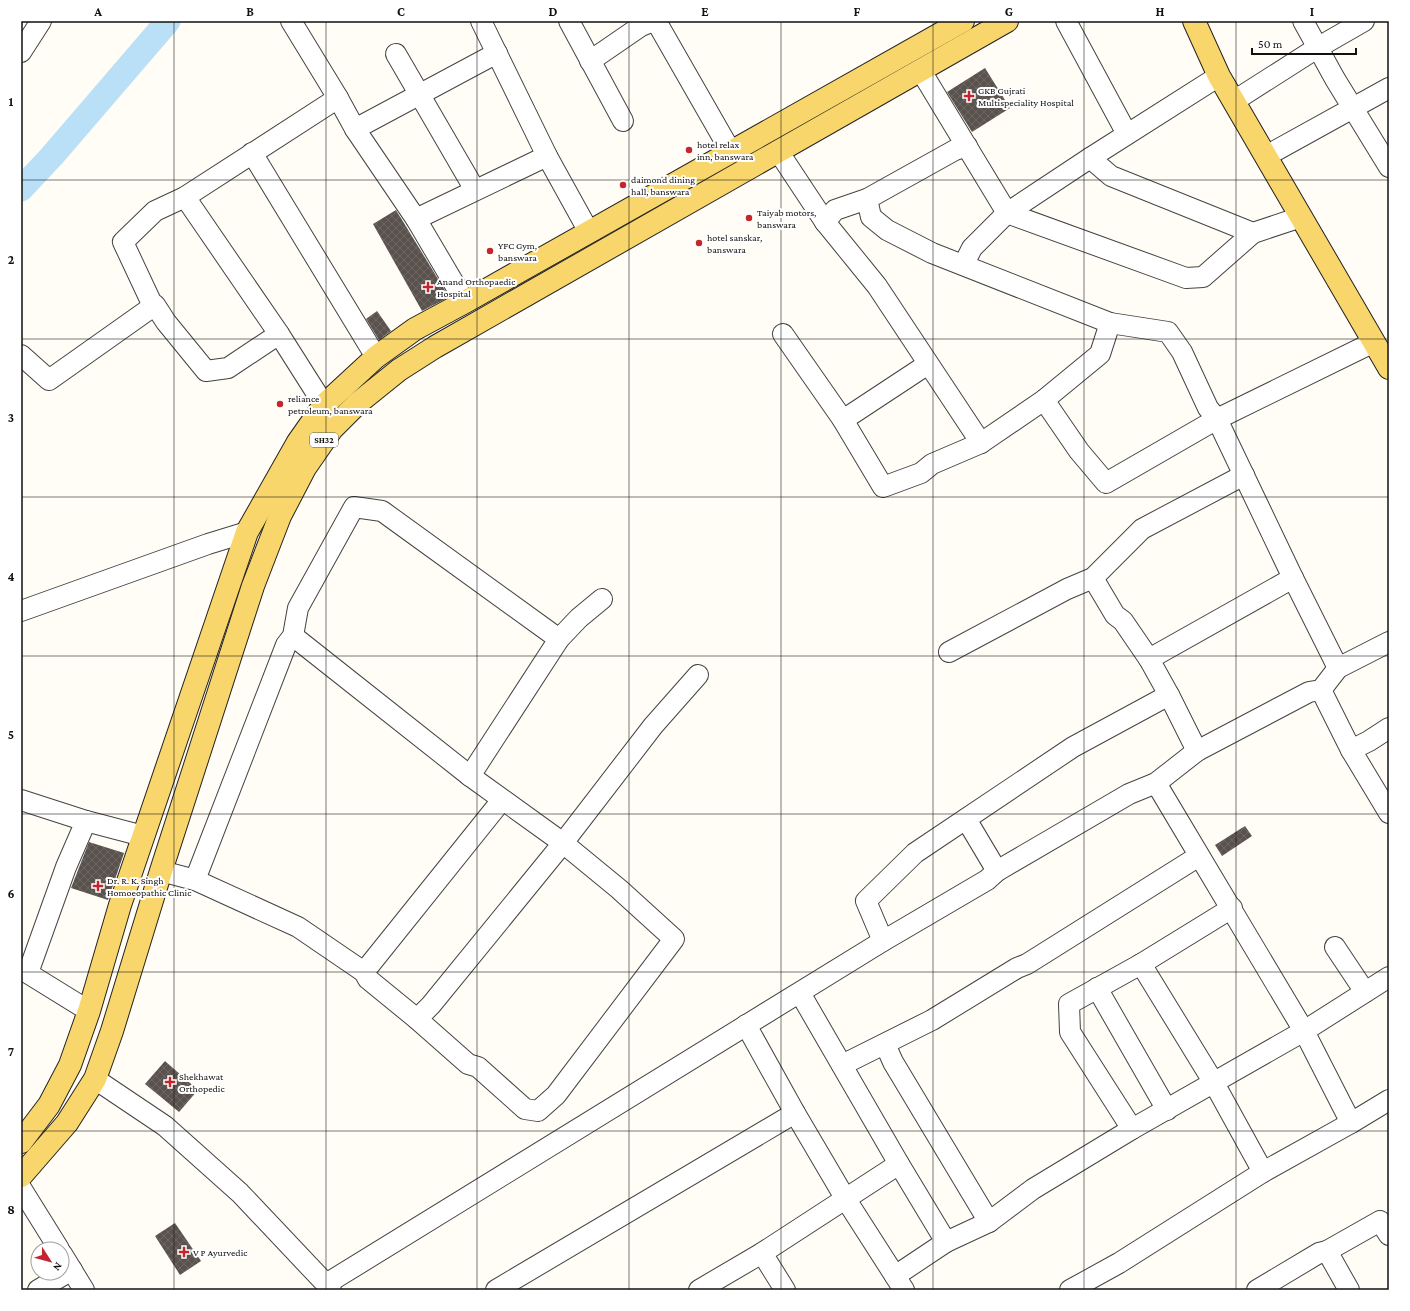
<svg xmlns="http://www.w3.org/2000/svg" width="1410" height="1311" viewBox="0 0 1410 1311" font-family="'Crimson Pro',serif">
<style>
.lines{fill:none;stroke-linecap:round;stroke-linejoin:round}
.river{stroke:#b9e0f7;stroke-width:25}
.building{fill:url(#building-cross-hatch)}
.minor-casing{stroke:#444;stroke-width:22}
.major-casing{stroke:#222;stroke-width:24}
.minor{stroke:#fff;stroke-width:20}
.major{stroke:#f9d66b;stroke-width:22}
.grid{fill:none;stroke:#111;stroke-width:1;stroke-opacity:0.55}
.poi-dot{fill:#c4262e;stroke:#fff;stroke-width:1.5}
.labels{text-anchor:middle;stroke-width:4;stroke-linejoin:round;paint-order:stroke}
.shield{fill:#fff;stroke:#585858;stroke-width:1}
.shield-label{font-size:9px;font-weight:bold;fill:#111}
.poi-label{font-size:10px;fill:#111;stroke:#fff;text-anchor:start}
.neatline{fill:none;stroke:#111;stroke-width:1.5}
.grid-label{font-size:13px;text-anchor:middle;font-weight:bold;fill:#111}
</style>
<defs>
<pattern id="building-cross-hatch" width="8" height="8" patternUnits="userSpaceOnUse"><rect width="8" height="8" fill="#5a524d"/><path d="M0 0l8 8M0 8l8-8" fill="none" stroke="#6d6662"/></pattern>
</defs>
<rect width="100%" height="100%" fill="#fffdf5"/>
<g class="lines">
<path class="river" d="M21,189l31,-33 116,-135"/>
</g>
<g class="building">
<path d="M985,68l25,40 -38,24 -25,-40z"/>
<path d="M396,210l53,87 -27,14 -49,-87z"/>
<path d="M377,311l14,20 -12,9 -13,-21z"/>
<path d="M1245,826l7,10 -30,20 -7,-11z"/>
<path d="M89,842l35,11 -16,47 -37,-12z"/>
<path d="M165,1061l33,29 -19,22 -34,-28z"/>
<path d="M175,1223l26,38 -21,14 -25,-39z"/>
</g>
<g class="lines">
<g class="minor-casing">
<g id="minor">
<path d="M291,21l47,77 17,31 61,90 49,83"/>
<path d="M481,21l66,135 42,76"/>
<path d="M569,21l54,100"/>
<path d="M656,21l75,131"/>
<path d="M1066,21l61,113"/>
<path d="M1303,21l32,58 54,88"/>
<path d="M21,52l20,-31"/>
<path d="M396,54l79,136"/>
<path d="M590,61l51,-35 12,-5"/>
<path d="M921,71l86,142 179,65 17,-1 50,-44 48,-16"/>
<path d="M1234,101l83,-53 47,-27"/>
<path d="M355,129l142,-76"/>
<path d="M778,151l47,71 52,64 104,157"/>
<path d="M252,153l124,204"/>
<path d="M1266,156l123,-68"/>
<path d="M1090,158l21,18 142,57"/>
<path d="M185,197l94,137 45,71"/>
<path d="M867,199l4,18 16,13 45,23 178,70 58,9 14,20 26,56 9,11 76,159 45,90"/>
<path d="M416,219l131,-63"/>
<path d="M825,222l10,-12 32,-11 88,-49 12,-4"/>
<path d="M964,264l8,-16 35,-35 83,-55 129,-82"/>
<path d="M153,306l-30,-64 32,-31 30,-14 153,-99"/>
<path d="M783,334l60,86 40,67 38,-14 11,-9 49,-21 63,-43 56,-46 10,-31"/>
<path d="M21,355l28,25 106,-75 11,17 40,49 22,-3 51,-34"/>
<path d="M1044,400l35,51 27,32 111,-64 157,-77"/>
<path d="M843,420l85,-56"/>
<path d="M1093,578l22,37 8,6 26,38 20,36 28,56"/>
<path d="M21,611l187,-67 39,-12"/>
<path d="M949,652l118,-63 26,-11 49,-49 102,-54"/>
<path d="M1149,659l144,-81"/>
<path d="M1321,690l30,60 38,63"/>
<path d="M1351,750l18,-9 20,-13"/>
<path d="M470,776l89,-137 20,-21 23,-19"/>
<path d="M1156,783l148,248 47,92"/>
<path d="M21,800l65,21 57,15"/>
<path d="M966,819l31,52"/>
<path d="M161,871l34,9 103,47 66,45 4,7 49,40 51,45 10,3 47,42 13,2 18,-16 118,-156 -55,-50 -56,-46 -93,-67 -177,-140"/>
<path d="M195,880l91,-235 7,-9 5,-28 56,-101 28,4 177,128"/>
<path d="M883,941l-17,-40 49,-48 158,-106 96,-52"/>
<path d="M1335,947l30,45"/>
<path d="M1141,964l73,119 49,89"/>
<path d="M21,969l68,42"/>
<path d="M364,972l138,-172"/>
<path d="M28,973l38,-106 20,-46"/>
<path d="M1097,988l70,122"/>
<path d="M800,993l99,171 47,78"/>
<path d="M417,1019l14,-14 132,-162 90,-117 45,-51"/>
<path d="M746,1025l49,88 50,85 59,92"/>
<path d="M885,1044l8,18 96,160"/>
<path d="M842,1065l90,-45 85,-52 10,-4 172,-108"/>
<path d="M95,1079l70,47 75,67 86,91 5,6"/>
<path d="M1132,1129l-62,-97 -1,-28 72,-40 91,-56"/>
<path d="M21,1188l38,61"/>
<path d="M1327,1251l22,39"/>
<path d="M762,1253l23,37"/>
<path d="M62,1254l22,36"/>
<path d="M895,1276l51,-34 43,-20 44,-33 99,-60 172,-98 85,-54"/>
<path d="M326,1284l557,-343 104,-61 10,-9 132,-77 27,-11 41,-32 112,-59 12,-2 17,-22 51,-26"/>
<path d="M38,1290l34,-20"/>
<path d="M496,1290l299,-177"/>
<path d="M699,1290l63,-37 137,-89"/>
<path d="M1070,1290l49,-27 144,-91 88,-49 38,-23"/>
<path d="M1257,1290l62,-37 8,-2 53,-30 9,14"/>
</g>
</g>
<g class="major-casing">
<g id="major">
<path d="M1194,21l25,55 170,292"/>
<path d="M21,1142l28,-37 21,-40 19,-54 31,-106 127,-373 51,-90 26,-37 52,-48 39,-28 50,-27 498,-281"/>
<path d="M21,1176l46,-53 28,-44 17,-48 49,-160 92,-285 27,-70 25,-48 27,-39 26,-26 41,-33 36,-23 572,-326"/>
</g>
</g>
<use href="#minor" class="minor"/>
<use href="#major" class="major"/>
</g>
<path class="grid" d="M174,21v1269M326,21v1269M477,21v1269M629,21v1269M781,21v1269M933,21v1269M1084,21v1269M1236,21v1269M21,180h1368M21,339h1368M21,497h1368M21,656h1368M21,814h1368M21,972h1368M21,1131h1368"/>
<g class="poi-dot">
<path d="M967 90h4v4h4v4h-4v4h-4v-4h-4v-4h4z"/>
<circle cx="689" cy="150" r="4"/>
<circle cx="623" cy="185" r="4"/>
<circle cx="749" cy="218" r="4"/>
<circle cx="699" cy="243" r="4"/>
<circle cx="490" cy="251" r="4"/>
<path d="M426 281h4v4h4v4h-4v4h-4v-4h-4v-4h4z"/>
<circle cx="280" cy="404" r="4"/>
<path d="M96 880h4v4h4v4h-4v4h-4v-4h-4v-4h4z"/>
<path d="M168 1076h4v4h4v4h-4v4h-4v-4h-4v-4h4z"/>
<path d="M182 1246h4v4h4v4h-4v4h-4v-4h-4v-4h4z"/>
</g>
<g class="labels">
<rect class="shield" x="310" y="433" width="28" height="14" rx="3"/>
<g class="shield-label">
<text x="324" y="443">SH32</text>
</g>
<g class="poi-label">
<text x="978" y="94">GKB Gujrati<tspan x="978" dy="12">Multispeciality Hospital</tspan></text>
<text x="697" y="148">hotel relax<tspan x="697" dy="12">inn, banswara</tspan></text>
<text x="631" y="183">daimond dining<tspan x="631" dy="12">hall, banswara</tspan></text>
<text x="757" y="216">Taiyab motors,<tspan x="757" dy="12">banswara</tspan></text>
<text x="707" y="241">hotel sanskar,<tspan x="707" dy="12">banswara</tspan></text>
<text x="498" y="249">YFC Gym,<tspan x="498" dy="12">banswara</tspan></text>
<text x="437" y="285">Anand Orthopaedic<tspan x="437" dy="12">Hospital</tspan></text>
<text x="288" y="402">reliance<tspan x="288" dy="12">petroleum, banswara</tspan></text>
<text x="107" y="884">Dr. R. K. Singh<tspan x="107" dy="12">Homoeopathic Clinic</tspan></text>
<text x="179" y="1080">Shekhawat<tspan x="179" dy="12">Orthopedic</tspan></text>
<text x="193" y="1256">V P Ayurvedic</text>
</g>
</g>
<rect width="1410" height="1311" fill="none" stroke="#ffffff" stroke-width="44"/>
<g transform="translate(50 1261) rotate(126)"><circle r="19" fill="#ffffff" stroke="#a0a0a0"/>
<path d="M0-3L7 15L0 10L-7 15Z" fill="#c4262e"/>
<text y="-6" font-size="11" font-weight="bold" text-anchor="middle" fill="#111111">N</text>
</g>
<path d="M1252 48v6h104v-6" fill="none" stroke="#111111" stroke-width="2"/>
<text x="1258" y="48" font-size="12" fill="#111111" stroke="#ffffff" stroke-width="3" paint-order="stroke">50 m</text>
<rect x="22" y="22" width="1366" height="1267" class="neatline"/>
<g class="grid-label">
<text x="98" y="16">A</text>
<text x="250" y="16">B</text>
<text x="401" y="16">C</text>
<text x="553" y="16">D</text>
<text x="705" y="16">E</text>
<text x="857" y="16">F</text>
<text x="1009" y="16">G</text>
<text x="1160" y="16">H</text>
<text x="1312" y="16">I</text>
<text x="11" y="106">1</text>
<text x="11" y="264">2</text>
<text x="11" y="422">3</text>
<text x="11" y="581">4</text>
<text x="11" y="739">5</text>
<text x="11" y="898">6</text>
<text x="11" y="1056">7</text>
<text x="11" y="1214">8</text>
</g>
</svg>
